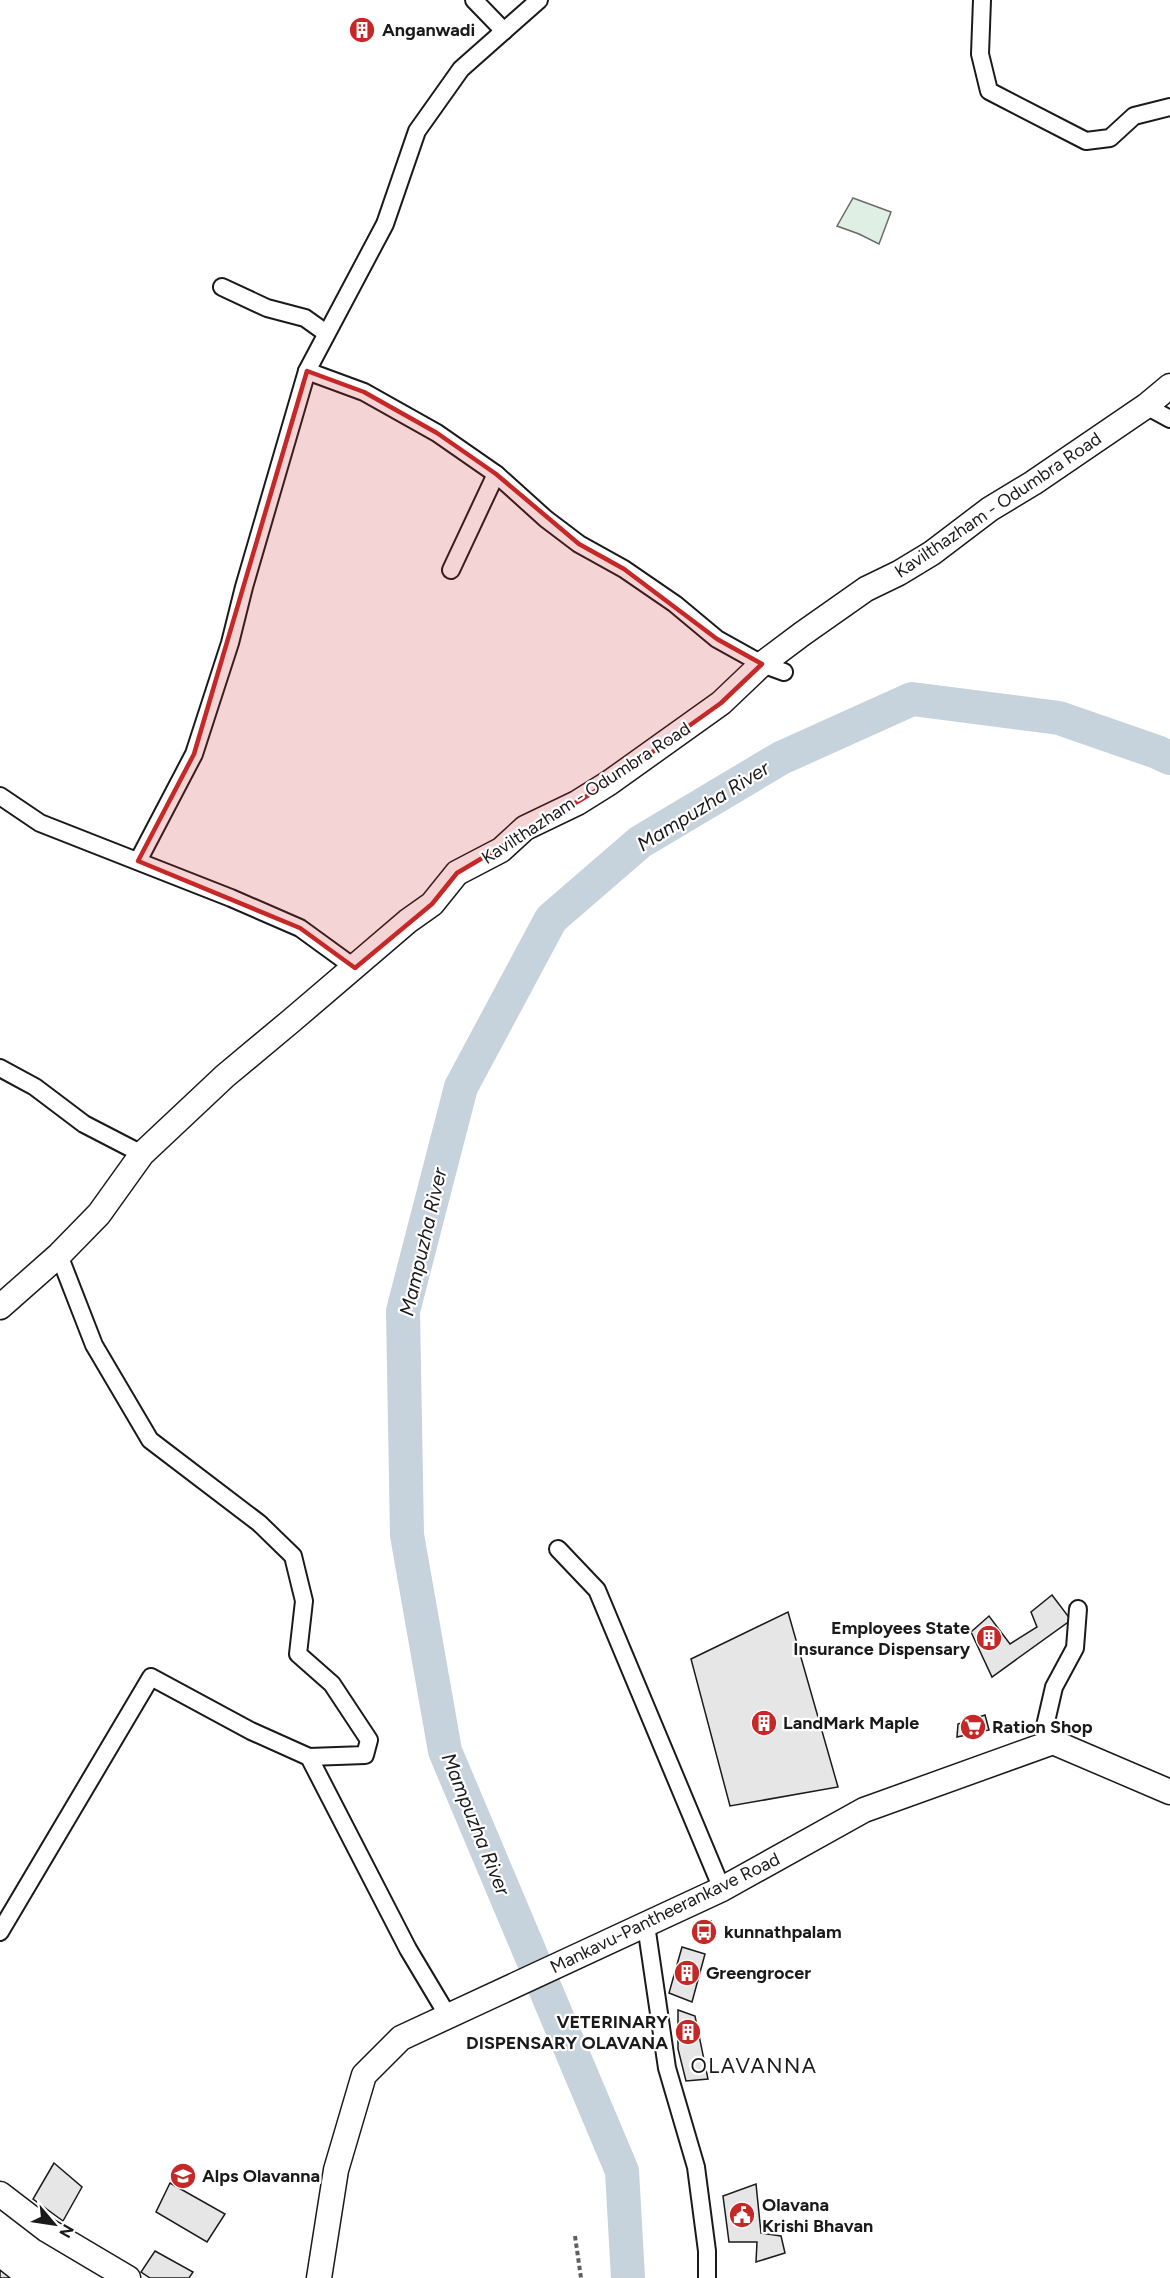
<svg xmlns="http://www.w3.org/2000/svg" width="1170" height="2278" viewBox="0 0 1170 2278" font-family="Figtree,sans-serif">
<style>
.green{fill:#e0efe3;stroke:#6a6a6a;stroke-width:1.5}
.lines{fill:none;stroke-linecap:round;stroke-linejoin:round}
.river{stroke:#c6d2dc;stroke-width:34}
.building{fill:#e6e6e6;stroke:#1a1a1a;stroke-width:1.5}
.minor-casing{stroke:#1a1a1a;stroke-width:20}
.secondary-casing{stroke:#1a1a1a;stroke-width:27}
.path{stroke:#5f5f5f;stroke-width:4;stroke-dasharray:4.5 3;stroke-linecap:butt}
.minor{stroke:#fff;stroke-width:16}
.secondary{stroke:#fff;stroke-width:24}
.marked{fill:#c62828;fill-opacity:0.2;stroke:#c62828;stroke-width:4.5;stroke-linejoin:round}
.labels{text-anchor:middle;stroke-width:4.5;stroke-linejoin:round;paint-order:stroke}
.poi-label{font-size:18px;font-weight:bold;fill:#1a1a1a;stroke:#fff;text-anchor:start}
.street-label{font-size:18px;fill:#1a1a1a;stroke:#fff}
.water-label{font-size:20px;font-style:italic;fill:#1a1a1a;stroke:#fff}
.quarter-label{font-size:21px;letter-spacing:1.5px;fill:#1a1a1a;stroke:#fff}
</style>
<rect width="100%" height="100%" fill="#fff"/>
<path class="green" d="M853,198l38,14 -12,32 -20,-10 -22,-8z"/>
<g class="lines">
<path class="river" d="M628,2278l-6,-107 -177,-420 -38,-216 -4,-224 58,-224 90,-168 89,-77 141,-84 131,-59 147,19 98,34 13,6"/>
</g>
<g class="building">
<path d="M361,21l8,6 -5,10 -8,-4z"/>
<path d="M1052,1595l19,25 -79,57 -21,-45 18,-16 21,28 27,-17 -6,-15z"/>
<path d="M788,1612l50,175 -108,19 -39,-147z"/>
<path d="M985,1715l4,15 -32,7 1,-13z"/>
<path d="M711,1921l4,12 -17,8 -5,-10z"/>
<path d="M682,1947l23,7 -13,48 -23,-9z"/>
<path d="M678,2010l17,6 13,63 -22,2 -8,-32z"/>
<path d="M54,2163l28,24 -19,34 -30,-22z"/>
<path d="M170,2183l55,31 -18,28 -51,-30z"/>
<path d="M756,2184l5,49 20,3 4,17 -29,9 1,-20h-28l-6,-46z"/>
<path d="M155,2251l38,21 -4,6h-39l-9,-6z"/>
<path d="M0,2270l10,8h-10z"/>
</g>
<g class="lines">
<g class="minor-casing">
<g id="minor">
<path d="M474,0l30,31"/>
<path d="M982,0l-2,54 9,37 97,50 24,-3 24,-22 36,-9"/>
<path d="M222,287l45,21 38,10 21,15"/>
<path d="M307,371l57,21 73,41 59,41 50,45 33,25 45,25 51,35 42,35 45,25 22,8"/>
<path d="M1146,406l24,13"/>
<path d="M451,570l45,-96"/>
<path d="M0,796l40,27 191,75 69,30 55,40"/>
<path d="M138,861l56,-107 36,-111 14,-56 63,-216 78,-147 32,-93 44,-62 78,-69"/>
<path d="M0,1068l35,19 49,37 58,30"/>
<path d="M59,1255l35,90 56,95 109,83 34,33 11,45 -6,53 34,30 37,56 -4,15 -56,2"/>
<path d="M558,1549l39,41 125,299"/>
<path d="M1053,1742l-8,-16 9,-39 21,-39 3,-39"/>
<path d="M646,1925l21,143 29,99 11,84v27"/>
<path d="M0,1932l151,-255 100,54 58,26 99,192 40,67"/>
</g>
</g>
<g class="secondary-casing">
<g id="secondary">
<path d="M0,1307l59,-52 40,-41 43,-60 83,-78 66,-55 117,-100 24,-17 25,-31 44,-23 24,-22 52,-25 32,-20 112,-80 41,-39 40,-30 64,-45 33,-16 33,-20 58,-44 43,-26 113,-77 24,-20"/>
<path d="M0,2194l47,36 81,48"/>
<path d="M319,2278l17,-108 28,-95 37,-37 321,-149 142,-79 189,-68 117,50"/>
</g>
</g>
<path class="path" d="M575,2236l6,42"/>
<use href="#minor" class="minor"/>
<use href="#secondary" class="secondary"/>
</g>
<path class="marked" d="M307,371l57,21 73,41 59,41 83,70 45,25 93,70 45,25 -41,39 -112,80 -152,90 -25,31 -77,64 -55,-40 -162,-67 56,-107z"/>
<defs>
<g id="building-disc" transform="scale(1.35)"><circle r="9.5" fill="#c62828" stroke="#fff"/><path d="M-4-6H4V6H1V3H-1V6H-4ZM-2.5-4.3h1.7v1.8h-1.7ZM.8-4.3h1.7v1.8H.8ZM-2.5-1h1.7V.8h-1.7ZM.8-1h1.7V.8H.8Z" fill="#fff"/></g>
<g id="supermarket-disc" transform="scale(1.35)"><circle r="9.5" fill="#c62828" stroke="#fff"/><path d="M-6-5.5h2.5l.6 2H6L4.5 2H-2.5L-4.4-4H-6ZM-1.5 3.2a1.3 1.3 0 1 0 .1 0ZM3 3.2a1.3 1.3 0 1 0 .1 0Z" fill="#fff"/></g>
<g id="bus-disc" transform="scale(1.35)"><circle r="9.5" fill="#c62828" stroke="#fff"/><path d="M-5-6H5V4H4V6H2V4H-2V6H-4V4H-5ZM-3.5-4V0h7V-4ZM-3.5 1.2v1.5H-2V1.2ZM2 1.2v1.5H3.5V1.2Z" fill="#fff"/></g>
<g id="school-disc" transform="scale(1.35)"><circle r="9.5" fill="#c62828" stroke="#fff"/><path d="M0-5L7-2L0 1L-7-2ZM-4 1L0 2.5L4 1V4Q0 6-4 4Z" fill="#fff"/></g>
<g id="civic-disc" transform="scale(1.35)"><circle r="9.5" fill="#c62828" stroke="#fff"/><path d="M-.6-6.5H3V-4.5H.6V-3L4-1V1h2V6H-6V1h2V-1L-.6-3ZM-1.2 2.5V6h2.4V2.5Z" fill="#fff"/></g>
</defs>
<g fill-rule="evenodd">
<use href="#building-disc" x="362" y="30"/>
<use href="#building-disc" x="989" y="1638"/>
<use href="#building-disc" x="764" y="1723"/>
<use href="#supermarket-disc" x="973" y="1727"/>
<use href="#bus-disc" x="704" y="1932"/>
<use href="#building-disc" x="687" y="1973"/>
<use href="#building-disc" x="688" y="2032"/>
<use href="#school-disc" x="183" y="2176"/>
<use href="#civic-disc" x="742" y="2215"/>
</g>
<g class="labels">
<g class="poi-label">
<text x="382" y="36">Anganwadi</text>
<text x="970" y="1634" text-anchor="end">Employees State<tspan x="970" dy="21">Insurance Dispensary</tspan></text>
<text x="783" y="1729">LandMark Maple</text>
<text x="992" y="1733">Ration Shop</text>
<text x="724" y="1938">kunnathpalam</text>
<text x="706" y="1979">Greengrocer</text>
<text x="668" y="2028" text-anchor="end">VETERINARY<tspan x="668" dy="21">DISPENSARY OLAVANA</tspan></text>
<text x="202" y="2182">Alps Olavanna</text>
<text x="762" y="2211">Olavana<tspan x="762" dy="21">Krishi Bhavan</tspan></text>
</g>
<g class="street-label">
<text transform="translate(998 505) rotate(-34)" y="6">Kavilthazham - Odumbra Road</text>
<text transform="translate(586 793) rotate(-33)" y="6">Kavilthazham - Odumbra Road</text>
<text transform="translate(665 1913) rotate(-26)" y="6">Mankavu-Pantheerankave Road</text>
</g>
<g class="water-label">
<text transform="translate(703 806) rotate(-32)" y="7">Mampuzha River</text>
<text transform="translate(423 1242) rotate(-77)" y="7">Mampuzha River</text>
<text transform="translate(476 1824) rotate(68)" y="7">Mampuzha River</text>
</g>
<g class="quarter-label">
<text x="754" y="2073">OLAVANNA</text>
</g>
</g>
<g transform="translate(54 2224) rotate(119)" stroke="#ffffff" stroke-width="4.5" paint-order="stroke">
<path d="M0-4.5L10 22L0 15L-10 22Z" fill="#1a1a1a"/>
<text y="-9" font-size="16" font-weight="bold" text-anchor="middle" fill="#1a1a1a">N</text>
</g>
</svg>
